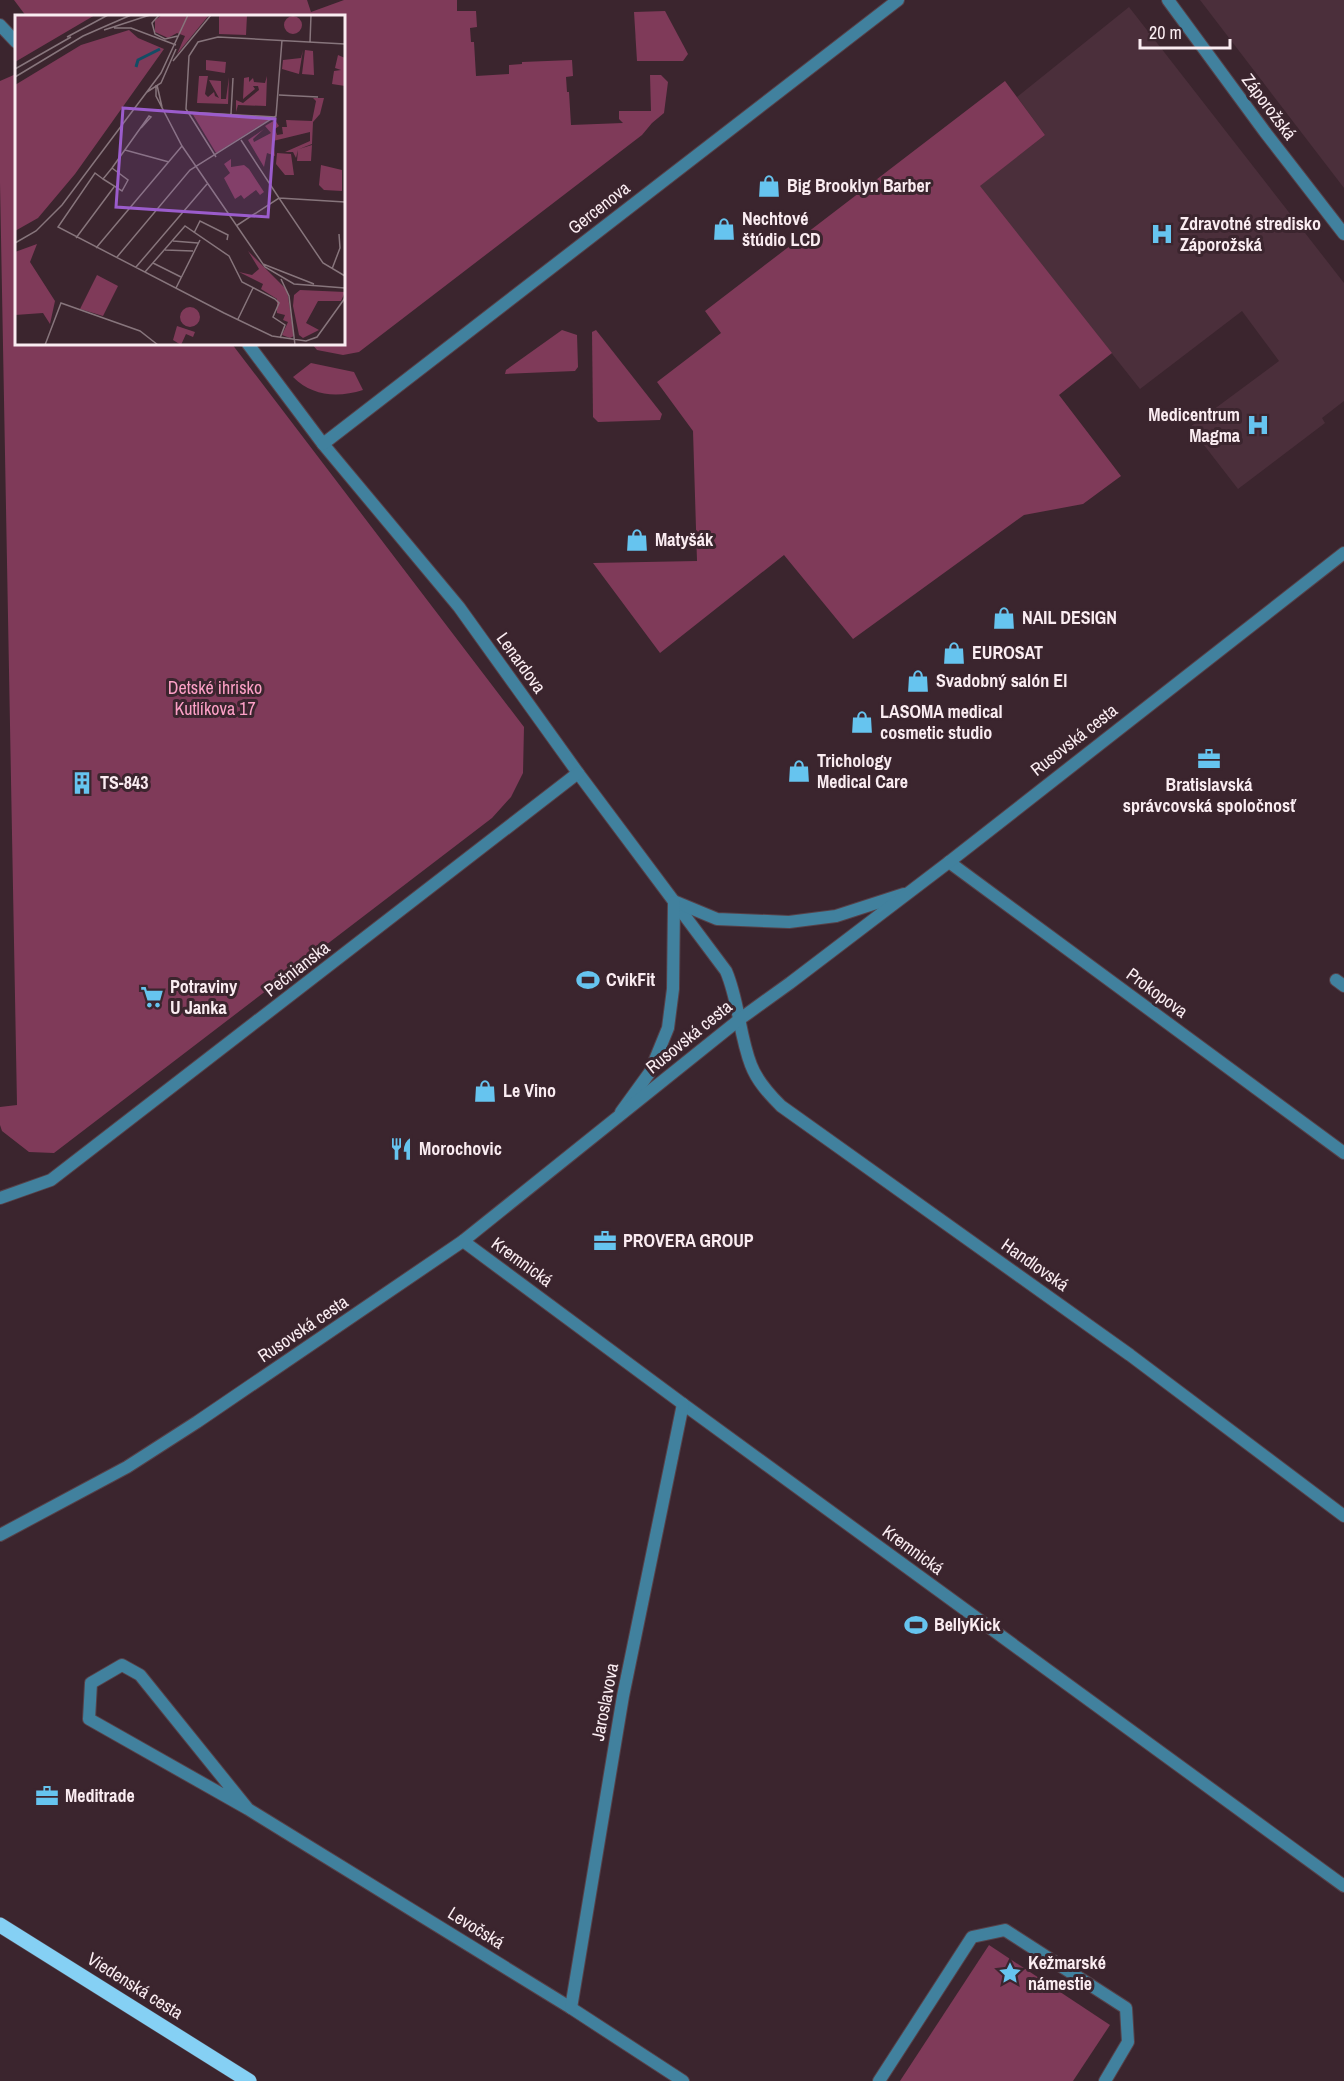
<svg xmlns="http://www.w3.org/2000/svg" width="1344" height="2081" viewBox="0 0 1344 2081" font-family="'Archivo Narrow',sans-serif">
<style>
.built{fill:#4b2f3b}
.green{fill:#7f3a59}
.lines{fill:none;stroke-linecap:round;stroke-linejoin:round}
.minor-casing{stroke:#564149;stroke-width:14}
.tertiary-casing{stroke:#564149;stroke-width:14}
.primary-casing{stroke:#564149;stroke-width:16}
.minor{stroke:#41819e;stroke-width:12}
.tertiary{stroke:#41819e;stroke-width:12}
.primary{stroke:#85d0f4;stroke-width:15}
.labels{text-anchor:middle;stroke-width:6;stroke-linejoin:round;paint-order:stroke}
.street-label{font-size:18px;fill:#faecf1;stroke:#3b252e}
.poi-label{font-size:18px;font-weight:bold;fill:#faecf1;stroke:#3b252e;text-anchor:start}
.park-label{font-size:18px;fill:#fca0c6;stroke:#3b252e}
.inset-river{fill:none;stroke:#124d65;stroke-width:3}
.inset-road{fill:none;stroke:#87757c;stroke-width:1.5}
.view{fill:#9b5ccc;fill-opacity:0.15;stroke:#9b5ccc;stroke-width:3}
.inset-edge{fill:none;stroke:#faecf1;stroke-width:3}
</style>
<rect width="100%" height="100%" fill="#3b252e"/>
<g class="built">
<path d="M1200,0h144v188z"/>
<path d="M1129,7l215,276v118l-22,17 3,5 -87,66 -48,-62 89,-66 -37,-50 -102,78 -161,-203 66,-51 -28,-38z"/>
</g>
<g class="green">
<path d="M14,0h293l4,12 33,-12h113v11h19l1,16 -7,1 1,14h3l2,34 33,-2v-9l13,-1v-2l50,-2 1,16 -7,1 1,15h2l2,33 52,-2 -4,-4v-8h32l-1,-36h11l7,7 -4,31 -12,10 -10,12 -283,217 -16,3 -26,-5 -5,-6h32v-328h-318z"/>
<path d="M665,11l23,43 -5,7h-46l-3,-49z"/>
<path d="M16,74v270h216l292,383 -1,46 -12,24 -19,21 -438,335 -25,-1 -27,-21 -2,-6v-18l17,-2 -17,-922v-102z"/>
<path d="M1005,81l40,54 -65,51 132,167 -53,42 62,81 -38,28 -59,11 -171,124 -69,-84 -124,98 -67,-90 104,-2 -4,-130 -36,-49 64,-49 -16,-22z"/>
<path d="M562,330l15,5 1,32 -3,4 -70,3 1,-4z"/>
<path d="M596,330l66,84 -2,6 -62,2 -5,-5 -1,-85z"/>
<path d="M311,363l43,9 9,18c-26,8 -51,6 -70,-13z"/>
<path d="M989,1945l121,80 -37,56h-173z"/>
</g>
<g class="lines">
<g class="minor-casing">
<g id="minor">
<path d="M1168,0l97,132 79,102"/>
<path d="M0,25l16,17"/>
<path d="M248,344l75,100 136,163 119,166 148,198c13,30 13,63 25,94 6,16 18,29 30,41l349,249 214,161"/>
<path d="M323,444l575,-444"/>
<path d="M949,862l395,291"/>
<path d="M676,902l41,17 72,3 47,-6 68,-22"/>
<path d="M1336,980l8,6"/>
<path d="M621,1112l29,-40 18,-44 5,-39 1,-87"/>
<path d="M0,1198l51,-18 527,-407"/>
<path d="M463,1241l220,163 661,482"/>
<path d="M248,1809l-108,-134 -18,-10 -31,18 -2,36 159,90 323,199 112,73"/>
<path d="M571,2008l52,-312 60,-292"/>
<path d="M879,2081l93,-144 33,-7 121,78 2,34 -23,39"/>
</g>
</g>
<g class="tertiary-casing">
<path id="tertiary" d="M0,1535l127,-68 70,-45 266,-181 277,-222 50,-36 159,-121 395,-309"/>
</g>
<g class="primary-casing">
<path id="primary" d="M0,1925l249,156"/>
</g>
<use href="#minor" class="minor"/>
<use href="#tertiary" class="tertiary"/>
<use href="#primary" class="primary"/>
</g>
<defs>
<g id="shop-bare" transform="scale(1.8)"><path d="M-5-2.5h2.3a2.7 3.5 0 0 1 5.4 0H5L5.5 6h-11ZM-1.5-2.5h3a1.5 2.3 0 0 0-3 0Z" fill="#66c4ef" stroke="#3b252e" stroke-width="2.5" paint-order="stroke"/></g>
<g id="hospital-bare" transform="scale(1.8)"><path d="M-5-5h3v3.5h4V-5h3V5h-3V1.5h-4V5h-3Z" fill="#66c4ef" stroke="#3b252e" stroke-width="2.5" paint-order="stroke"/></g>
<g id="office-bare" transform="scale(1.8)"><path d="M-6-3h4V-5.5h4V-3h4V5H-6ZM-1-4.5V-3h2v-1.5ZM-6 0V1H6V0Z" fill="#66c4ef" stroke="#3b252e" stroke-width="2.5" paint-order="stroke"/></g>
<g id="building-bare" transform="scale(1.8)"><path d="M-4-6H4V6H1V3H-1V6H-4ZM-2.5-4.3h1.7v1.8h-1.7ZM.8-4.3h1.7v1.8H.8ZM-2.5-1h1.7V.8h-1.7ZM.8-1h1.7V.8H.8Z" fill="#66c4ef" stroke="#3b252e" stroke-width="2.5" paint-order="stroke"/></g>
<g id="stadium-bare" transform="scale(1.8)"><path d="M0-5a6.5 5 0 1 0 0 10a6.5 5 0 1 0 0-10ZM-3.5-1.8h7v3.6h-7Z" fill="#66c4ef" stroke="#3b252e" stroke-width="2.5" paint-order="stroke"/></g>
<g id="supermarket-bare" transform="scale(1.8)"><path d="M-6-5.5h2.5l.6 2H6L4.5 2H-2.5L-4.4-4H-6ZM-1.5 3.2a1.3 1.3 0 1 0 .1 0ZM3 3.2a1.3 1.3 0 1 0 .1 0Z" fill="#66c4ef" stroke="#3b252e" stroke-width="2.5" paint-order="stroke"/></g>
<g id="restaurant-bare" transform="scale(1.8)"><path d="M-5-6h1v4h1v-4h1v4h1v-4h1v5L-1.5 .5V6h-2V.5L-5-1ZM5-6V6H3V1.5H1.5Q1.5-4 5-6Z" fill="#66c4ef" stroke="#3b252e" stroke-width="2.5" paint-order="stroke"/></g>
<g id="sight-bare" transform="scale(1.8)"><path d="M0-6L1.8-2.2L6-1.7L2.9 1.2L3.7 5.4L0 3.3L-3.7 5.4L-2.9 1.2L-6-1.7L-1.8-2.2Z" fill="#66c4ef" stroke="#3b252e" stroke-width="2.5" paint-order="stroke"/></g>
</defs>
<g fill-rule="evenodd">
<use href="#shop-bare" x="769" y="186"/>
<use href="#shop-bare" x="724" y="229"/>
<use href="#hospital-bare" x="1162" y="234"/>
<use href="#hospital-bare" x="1258" y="425"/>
<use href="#shop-bare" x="637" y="540"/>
<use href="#shop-bare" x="1004" y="618"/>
<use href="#shop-bare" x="954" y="653"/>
<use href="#shop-bare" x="918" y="681"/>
<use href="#shop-bare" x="862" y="722"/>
<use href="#office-bare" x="1209" y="759"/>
<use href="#shop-bare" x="799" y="771"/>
<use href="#building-bare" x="82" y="783"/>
<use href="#stadium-bare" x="588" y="980"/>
<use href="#supermarket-bare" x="152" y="997"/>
<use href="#shop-bare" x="485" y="1091"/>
<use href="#restaurant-bare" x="401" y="1149"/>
<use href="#office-bare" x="605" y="1241"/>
<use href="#stadium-bare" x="916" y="1625"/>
<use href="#office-bare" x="47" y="1796"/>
<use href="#sight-bare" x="1010" y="1973"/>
</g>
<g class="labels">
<g class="street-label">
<text transform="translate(1269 107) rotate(53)" y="6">Záporožská</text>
<text transform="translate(599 208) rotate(-38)" y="6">Gercenova</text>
<text transform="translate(521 663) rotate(54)" y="6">Lenardova</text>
<text transform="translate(1074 740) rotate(-38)" y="6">Rusovská cesta</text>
<text transform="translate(297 969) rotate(-38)" y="6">Pečnianska</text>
<text transform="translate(1157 993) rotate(36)" y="6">Prokopova</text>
<text transform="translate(689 1037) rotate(-39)" y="6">Rusovská cesta</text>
<text transform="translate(522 1262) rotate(36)" y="6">Kremnická</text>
<text transform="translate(1035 1265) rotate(35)" y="6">Handlovská</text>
<text transform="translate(303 1329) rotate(-34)" y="6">Rusovská cesta</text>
<text transform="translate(913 1550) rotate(36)" y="6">Kremnická</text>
<text transform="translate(605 1702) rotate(-79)" y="6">Jaroslavova</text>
<text transform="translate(476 1928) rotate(32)" y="6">Levočská</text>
<text transform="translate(135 1986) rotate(32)" y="6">Viedenská cesta</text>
</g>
<g class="poi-label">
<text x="787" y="192">Big Brooklyn Barber</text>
<text x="742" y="225">Nechtové<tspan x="742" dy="21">štúdio LCD</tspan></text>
<text x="1180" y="230">Zdravotné stredisko<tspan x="1180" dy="21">Záporožská</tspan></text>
<text x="1240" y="421" text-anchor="end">Medicentrum<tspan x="1240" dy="21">Magma</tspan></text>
<text x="655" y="546">Matyšák</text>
<text x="1022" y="624">NAIL DESIGN</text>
<text x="972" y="659">EUROSAT</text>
<text x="936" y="687">Svadobný salón El</text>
<text x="880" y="718">LASOMA medical<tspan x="880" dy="21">cosmetic studio</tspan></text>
<text x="817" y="767">Trichology<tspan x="817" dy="21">Medical Care</tspan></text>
<text x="100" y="789">TS-843</text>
<text x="1209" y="791" text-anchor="middle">Bratislavská<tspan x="1209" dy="21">správcovská spoločnosť</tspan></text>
<text x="606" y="986">CvikFit</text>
<text x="170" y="993">Potraviny<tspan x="170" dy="21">U Janka</tspan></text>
<text x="503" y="1097">Le Vino</text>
<text x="419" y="1155">Morochovic</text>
<text x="623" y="1247">PROVERA GROUP</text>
<text x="934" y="1631">BellyKick</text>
<text x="65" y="1802">Meditrade</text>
<text x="1028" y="1969">Kežmarské<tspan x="1028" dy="21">námestie</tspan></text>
</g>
<g class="park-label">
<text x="215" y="694">Detské ihrisko<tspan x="215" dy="21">Kutlíkova 17</tspan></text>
</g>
</g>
<g transform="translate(15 15)">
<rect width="330" height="330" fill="#3b252e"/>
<path d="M0,0h80l-80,47zM147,0h47l-32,39 8,-18 -8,-3 -9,5 -13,-6v-12zM204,0h28l-1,20 -27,-1zM269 10a9 9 0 1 1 18 0a9 9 0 1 1-18 0ZM114,15l9,8 26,11 -89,125 -37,44 -23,13v-146l66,-40zM288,35l-4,24 -17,-5 1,-9 18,-2zM290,35l8,1 1,24 -12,-1zM323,40l7,3v28l-13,-2 2,-13 7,-1 -6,-2zM191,45l20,2 -1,11 -19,-3zM184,61h9l-3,18 3,3 6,-5 1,4 4,2 -10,-18 12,1v18h5l3,-22 -1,27 -31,-1zM252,61l-1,30 -28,-1 -2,7v-12l7,3 16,-13 -1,-4h-5l2,3 -12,10 1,-21 5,-1v5l4,-4 1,4 11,1zM298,83h11l-4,16 -7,8 -1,22 -13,5 13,-4 -1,16h-14l1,-11 -2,8 -3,-6h-8l25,-11v-9l-37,9 2,15 -8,-3 -3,14 -16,-27 16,-11 -11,10 1,3 17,-9 -6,-7 10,-6 4,6 -4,3 2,6 6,-1 -1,-7h5l-1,-7 26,1 4,-20zM177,98l74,3 4,3 -54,34zM262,138l14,1 3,21h-9l-9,-11zM216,144v8l13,-2 5,4 15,23 -4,3 -4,-5 -12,9 -3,-4 -6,4 -11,-21 6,-5 -6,-9zM306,150l21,5v21l-18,-1 -5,-5zM22,229l-7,18 25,39 -5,23 -7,-11 -28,2v-63zM233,236l39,39 7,46 -4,2 -8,-3 6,-13 -5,-2 2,-5 -8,-2v-14l-16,-10 2,-5 -24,-12 13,3 7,-6zM82,260l21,11 -15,30 -23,-7zM285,275l45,2 -4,9h-23l-12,22 13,7 -16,8 -4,-3 -6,-29 1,-11zM165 302a10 10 0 1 1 20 0a10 10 0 1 1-20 0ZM162,311l18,6 -2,5 -7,-3 -5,11 -8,-5z" fill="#7f3a59"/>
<path class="inset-river" d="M121,52l2,-7 22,-11"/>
<path class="inset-road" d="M144,0l-7,8 3,11 10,5 13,-3M99,13h17l45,17M89,15l46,-15M52,22l41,-22M295,27l1,-27M158,46l38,-46M0,54l56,-32M0,62l68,-41 48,-21M141,70v11l26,50 83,121 29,17 51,4M142,70l5,22M132,77l14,-9 15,-34M264,80l39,2M172,97l89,5M216,99l2,-36M226,125l38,58 66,4M110,135l44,12M201,142l-30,-48 3,-53 9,-14 20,-5 127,7M97,153l37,-52 2,1 -10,11M97,153l16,12 -6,11 -19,-12zM88,164l-8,-6 -37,54 166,86 48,23 34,5 11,-4 28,-39M221,211l43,-28 44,65 22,13M179,218l6,-12 28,14 -1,5M61,223l38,-51M158,226l25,2M0,228l21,-12 26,-26 99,-132 27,-58M81,233l86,-102M150,235l28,1M102,242l73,-87 86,-54 6,-76M138,248l28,14M248,249l51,20M121,252l71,-83M317,254l8,-21 -1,-14M130,257l40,-46 44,30 13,26 33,17 4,4 -6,14 12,8 -5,13M266,264l8,17 6,49M161,273l24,-48M223,304l15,-31M30,330l16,-42 79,28 18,14"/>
<path class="view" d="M108,93l152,11 -7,98 -152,-10z"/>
<rect width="330" height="330" class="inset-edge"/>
</g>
<path d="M1140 39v9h90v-9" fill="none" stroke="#faecf1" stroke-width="3"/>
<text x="1149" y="39" font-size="18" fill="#faecf1" stroke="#3b252e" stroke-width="4.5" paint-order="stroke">20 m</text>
</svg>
